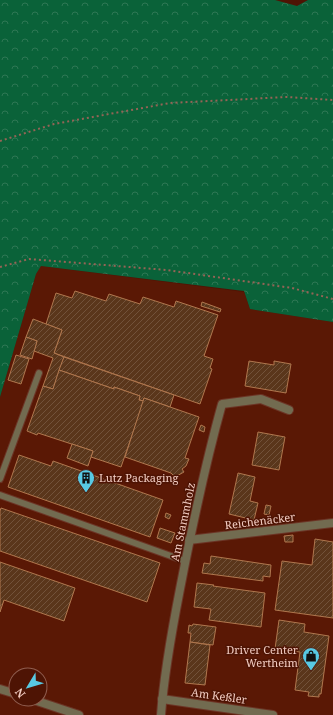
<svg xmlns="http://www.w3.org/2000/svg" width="333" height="715" viewBox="0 0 333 715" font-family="'Noto Serif',serif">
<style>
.built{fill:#5a1805;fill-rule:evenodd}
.forest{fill:url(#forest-crowns)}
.building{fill:url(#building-hatch);stroke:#b0774e}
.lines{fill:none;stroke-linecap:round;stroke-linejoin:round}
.lane-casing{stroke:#6c3526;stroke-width:8}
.street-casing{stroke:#6c3526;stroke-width:10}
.path{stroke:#956456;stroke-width:2;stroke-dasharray:2 3;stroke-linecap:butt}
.lane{stroke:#726b50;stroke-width:6}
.street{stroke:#726b50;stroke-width:8}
.labels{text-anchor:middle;stroke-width:3;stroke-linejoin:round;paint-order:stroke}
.poi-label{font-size:11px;fill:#f2ccc2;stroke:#4e1404;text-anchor:start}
.street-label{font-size:11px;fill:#f2ccc2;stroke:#4e1404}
</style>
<defs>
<pattern id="forest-crowns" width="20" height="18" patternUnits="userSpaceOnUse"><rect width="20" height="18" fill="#0a6239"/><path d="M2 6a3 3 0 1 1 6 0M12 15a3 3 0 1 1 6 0" fill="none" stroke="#2e7754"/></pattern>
<pattern id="building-hatch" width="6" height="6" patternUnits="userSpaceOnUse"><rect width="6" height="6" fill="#5a361b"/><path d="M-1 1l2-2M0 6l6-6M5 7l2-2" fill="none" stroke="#72523a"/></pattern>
</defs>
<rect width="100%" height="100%" fill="#4e1404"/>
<path class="built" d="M41,266l203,26 6,17 83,13v393h-333v-318l36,-123zM16,675h24v24h-24z"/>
<path class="forest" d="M0,0h275l22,6 11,-6h25v322l-83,-13 -6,-18 -203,-25 -5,8 -36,123z"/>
<g class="building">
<path d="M75,291l31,10 3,-7 31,10 3,-7 31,10 2,-6 42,14 -14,41 9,3 -3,9 2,1 -12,35 -146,-51 8,-23 -16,-6 10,-31 16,5z"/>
<path d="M202,302l19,7 -1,3 -19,-6z"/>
<path d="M33,319l29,11 -8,23 10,4 -11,32 -10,-3 10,-28 -19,-7 3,-10 -11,-4z"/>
<path d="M26,337l11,4 -5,18 -12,-4z"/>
<path d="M16,355l13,4 -8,25 -13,-4z"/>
<path d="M64,357l110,38 -4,12 -26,-9v3l-5,-1 1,-4 -26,-9v2l-55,-19z"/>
<path d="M249,361l25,4v-4l17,3 -5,29 -41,-7z"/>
<path d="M59,370l55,19v-2l26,9 -1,4 5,1 -23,66 -30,-10 2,-6 -55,-18 -1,2 -10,-4 16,-45 10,3z"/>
<path d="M144,398l55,19 -14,41 4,1 -3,7 -4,3 2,3 -9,5 -4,-4 -46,-16z"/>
<path d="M201,425l4,2 -1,5 -5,-2z"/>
<path d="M258,432l27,5 -6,33 -27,-5z"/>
<path d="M72,444l21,7 -5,15 -21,-8z"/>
<path d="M19,455l32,11 2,-5 110,39 -13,37 -142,-50z"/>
<path d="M238,473l17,4 -5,24 8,2 -4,17 -25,-6z"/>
<path d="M266,505l5,1 -2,9 -5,-1z"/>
<path d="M1,508l159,55 -13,39 -147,-51v-40z"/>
<path d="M166,513l5,2 -2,4 -4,-2z"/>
<path d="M160,528l15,5 -4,10 -14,-5z"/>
<path d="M293,535v7h-8l-1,-6z"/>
<path d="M315,539l18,3v76l-58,-8 7,-49 30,4z"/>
<path d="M211,556l60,9 -1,12 -7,-1v5l-61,-8 2,-10 6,1z"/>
<path d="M0,562l75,26 -11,33 -60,-21 -4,12z"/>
<path d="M197,583l17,2 -1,1 52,7 -4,34 -52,-7 2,-11 -17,-2z"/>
<path d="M279,620l26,4 -1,8 25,4 -8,58h-2v3l-11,-1 1,-4 -14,-2 5,-38 -25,-3z"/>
<path d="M193,624l23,3 -3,18 -23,-3 1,-9h-3l1,-8 3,1z"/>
<path d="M190,642l20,3 -5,40 -20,-2z"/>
</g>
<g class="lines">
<g class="lane-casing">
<g id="lane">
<path d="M0,479l39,-106"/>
<path d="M0,495l185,66"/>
</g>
</g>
<g class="street-casing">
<g id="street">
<path d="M189,540l144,-17"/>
<path d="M0,689l16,5"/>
<path d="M31,699l48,16"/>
<path d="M162,699l111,16"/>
<path d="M161,715c3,-42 11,-85 19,-126 12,-62 25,-124 42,-185l39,-5 28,11"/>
</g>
</g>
<g class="path">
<path d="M0,141l54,-17 116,-21 117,-6 46,3"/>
<path d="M0,267l29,-8 138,11 125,18 41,11"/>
</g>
<use href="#lane" class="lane"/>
<use href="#street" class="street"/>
</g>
<defs>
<g id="building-pin" transform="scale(0.9)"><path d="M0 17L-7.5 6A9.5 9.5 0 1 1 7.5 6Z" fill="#58c9e3" stroke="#4e1404"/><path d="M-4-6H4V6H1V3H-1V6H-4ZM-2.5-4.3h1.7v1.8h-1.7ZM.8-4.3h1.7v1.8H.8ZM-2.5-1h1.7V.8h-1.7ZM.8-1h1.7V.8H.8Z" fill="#111"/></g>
<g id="shop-pin" transform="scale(0.9)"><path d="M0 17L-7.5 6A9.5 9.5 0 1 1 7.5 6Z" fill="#58c9e3" stroke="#4e1404"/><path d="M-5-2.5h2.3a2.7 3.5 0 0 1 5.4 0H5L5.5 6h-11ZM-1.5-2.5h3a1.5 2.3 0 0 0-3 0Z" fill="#111"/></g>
</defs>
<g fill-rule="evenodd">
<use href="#building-pin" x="86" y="478"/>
<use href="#shop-pin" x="311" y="656"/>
</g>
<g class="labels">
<g class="poi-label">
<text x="99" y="482">Lutz Packaging</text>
<text x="298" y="654" text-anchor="end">Driver Center<tspan x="298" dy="13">Wertheim</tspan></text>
</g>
<g class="street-label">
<text transform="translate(260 521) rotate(-7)" y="4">Reichenäcker</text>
<text transform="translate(183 522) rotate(-78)" y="4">Am Stammholz</text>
<text transform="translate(219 696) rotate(8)" y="4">Am Keßler</text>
</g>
</g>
<g transform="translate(28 687) rotate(232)"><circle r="19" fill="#4e1404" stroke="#905e50"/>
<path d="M0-3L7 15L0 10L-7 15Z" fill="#58c9e3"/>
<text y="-6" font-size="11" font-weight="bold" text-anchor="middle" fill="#f2ccc2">N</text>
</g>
</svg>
